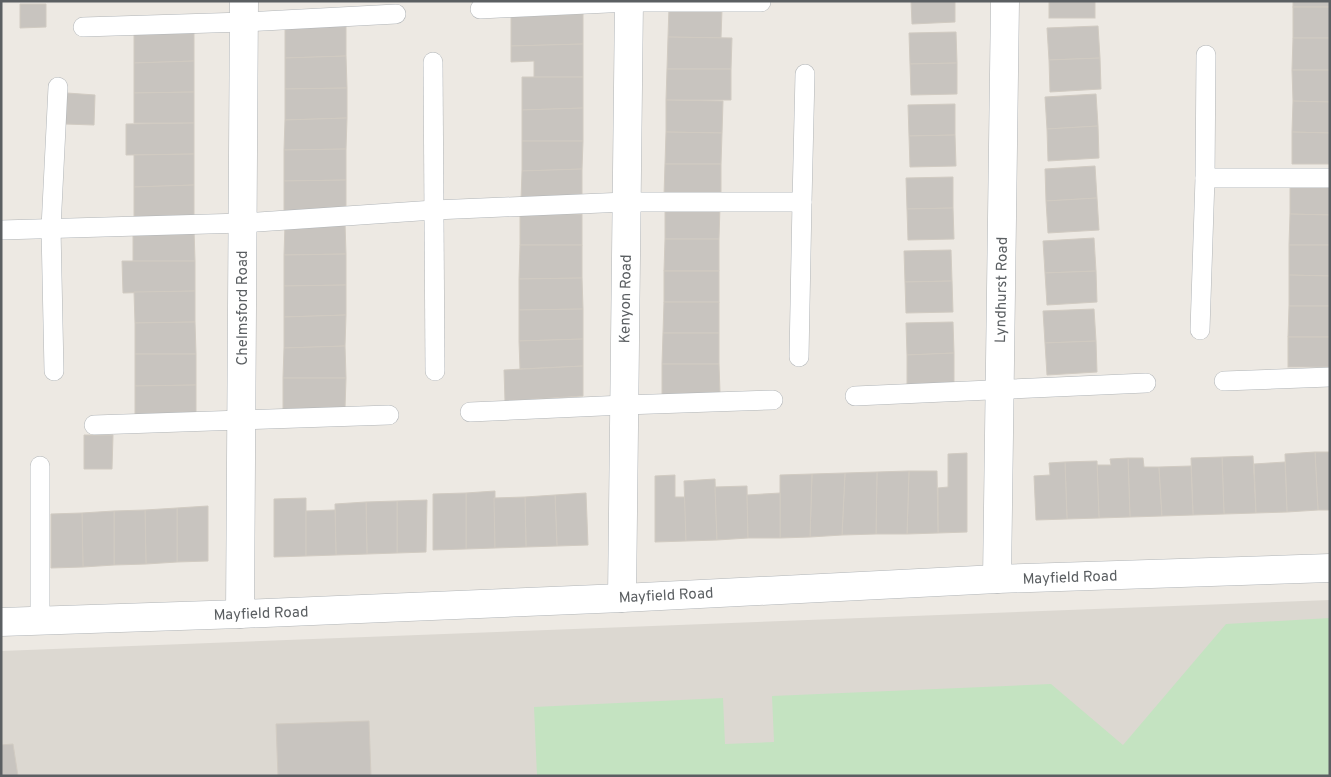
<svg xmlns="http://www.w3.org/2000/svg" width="1331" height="777" viewBox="0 0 1331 777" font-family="Overpass,sans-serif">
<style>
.education{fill:#dcd8d1}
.green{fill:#c4e3c1}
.building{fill:#c8c4bf;stroke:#d1cbc2}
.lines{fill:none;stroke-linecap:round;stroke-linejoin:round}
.lane-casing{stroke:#b0b4b7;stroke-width:20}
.street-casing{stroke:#b0b4b7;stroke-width:29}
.lane{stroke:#fff;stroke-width:19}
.street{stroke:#fff;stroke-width:28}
.labels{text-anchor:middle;stroke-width:4;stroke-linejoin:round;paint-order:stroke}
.street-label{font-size:15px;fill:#5b5f62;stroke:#fff}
</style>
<rect width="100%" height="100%" fill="#ede9e3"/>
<path class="education" d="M1330,600v176h-1329v-125z"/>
<path class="green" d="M1330,618v158h-793l-3,-69 189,-9 2,46 49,-2 -2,-46 279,-12 72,61 103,-121z"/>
<g class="building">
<path d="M911,1h44v21l-43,2z"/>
<rect x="1049" y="1" width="46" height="17"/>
<rect x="1293" y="1" width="37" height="6"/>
<path d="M20,4h26v23l-26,1z"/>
<path d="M669,7l53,2 -1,29 -53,-1z"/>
<rect x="1293" y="7" width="37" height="31"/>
<path d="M583,14v30l-72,2v-29z"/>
<path d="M346,25v31l-61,2v-31z"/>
<path d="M1098,26l2,32 -51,2 -2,-32z"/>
<path d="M194,30v31l-60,2v-30z"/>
<path d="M956,32l1,31 -47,1 -1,-31z"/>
<path d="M668,37l64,1 -1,31h-64z"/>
<path d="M1293,38h37v32h-38z"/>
<path d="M583,44v33h-49v-16l-23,1v-16z"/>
<path d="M346,56l1,32 -62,1v-31z"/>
<path d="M1100,58l1,31 -51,3 -1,-32z"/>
<path d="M194,61v31l-60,1v-30z"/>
<path d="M957,63v31l-46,1 -1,-31z"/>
<path d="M667,69h64v31h-65z"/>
<path d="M1292,70h38v32l-37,-1z"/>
<path d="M522,77h61v31l-61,2z"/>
<path d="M347,88v30l-62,2v-31z"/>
<path d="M194,92v31h-60v-30z"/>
<path d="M67,93l28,2 -1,30 -29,-1z"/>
<path d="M1096,94l2,32 -51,3 -2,-32z"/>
<path d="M666,100l57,1 -1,32 -56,-1z"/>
<path d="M1293,101l37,1v31l-38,-1z"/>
<path d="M955,104v31l-46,1 -1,-31z"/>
<path d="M583,108v33h-61v-31z"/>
<path d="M347,118l-1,31 -62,1 1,-30z"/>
<path d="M194,123v31l-68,1v-31z"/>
<path d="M1098,126l1,32 -51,3 -1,-32z"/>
<path d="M666,132l56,1 -1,31h-56z"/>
<path d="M1292,132l38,1v31h-38z"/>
<path d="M955,135l1,31 -46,1 -1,-31z"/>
<path d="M522,141h61l-1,28 -60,2z"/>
<path d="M346,149v31l-62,1v-31z"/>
<path d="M194,154v31l-60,2v-32z"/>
<path d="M665,164h56v31h-57z"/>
<path d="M1095,166l2,32 -51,3 -1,-32z"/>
<path d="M582,169v29l-61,3 1,-30z"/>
<path d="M953,177v31l-46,1 -1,-31z"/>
<path d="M346,180v30l-62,1v-30z"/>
<path d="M1290,184h40v31l-40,-1z"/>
<path d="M194,185v31l-60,2v-31z"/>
<path d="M1097,198l2,32 -51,3 -2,-32z"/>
<path d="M665,206h55l-1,33h-54z"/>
<path d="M953,208l1,31 -46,1 -1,-31z"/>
<rect x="520" y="214" width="62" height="31"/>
<path d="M1290,214l40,1v30h-41z"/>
<path d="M345,223l1,31 -62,1 1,-31z"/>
<path d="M133,229h61l1,32h-62z"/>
<path d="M1094,238l2,33 -51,2 -2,-32z"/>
<path d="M665,239h54v32h-55z"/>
<path d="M520,245h62v33l-63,1z"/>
<path d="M1289,245h41v31l-41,-1z"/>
<path d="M951,250l1,31 -47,1 -1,-31z"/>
<path d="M346,254v31l-62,1v-31z"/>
<path d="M122,261h73v30l-72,2z"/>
<rect x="664" y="271" width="55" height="31"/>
<path d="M1096,271l1,31 -50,3 -2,-32z"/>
<path d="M1289,275l41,1v30h-41z"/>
<path d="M582,278l1,31 -64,1v-31z"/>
<path d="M952,281l1,31 -47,1 -1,-31z"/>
<path d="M346,285v30l-62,2v-31z"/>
<path d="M195,291v31l-60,1 -1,-31z"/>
<path d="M664,302h55v31h-56z"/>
<path d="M1289,306h41v31h-42z"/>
<path d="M583,309v30l-64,2v-31z"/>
<path d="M1094,309l2,32 -51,2 -2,-32z"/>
<path d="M346,315l-1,31 -61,2v-31z"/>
<path d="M195,322l1,32h-61v-31z"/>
<path d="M953,322l1,31 -47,2 -1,-32z"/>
<path d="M663,333h56v31h-57z"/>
<rect x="1288" y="337" width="42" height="30"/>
<path d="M583,339v27l-63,3 -1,-28z"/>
<path d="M1096,341l1,31 -50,3 -2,-32z"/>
<path d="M345,346l1,32h-63l1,-30z"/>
<path d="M954,353v31l-47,2v-31z"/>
<path d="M135,354h61v31l-61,1z"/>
<path d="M662,364h57l1,29 -58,2z"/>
<path d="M583,366v30l-78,5 -1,-31z"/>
<path d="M283,378h63l-1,30 -62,1z"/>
<path d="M196,385v31l-61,1v-31z"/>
<path d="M84,435h29l-1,34h-28z"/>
<path d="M1315,452h15v58h-12z"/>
<path d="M1315,452l3,58 -31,2 -2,-58z"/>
<path d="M967,453v79l-29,1v-45l10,-1v-33z"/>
<path d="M1253,456l3,57 -32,1 -2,-57z"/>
<path d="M1222,457l2,57 -31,1 -2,-57z"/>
<path d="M1128,458h15l1,9h15l3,49 -32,1z"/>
<path d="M1128,458l2,59 -31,1 -2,-53h14l-1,-6z"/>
<path d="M1097,461l2,57 -32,1 -2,-57z"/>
<path d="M1065,462l2,57 -31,1 -2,-44 16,-1 -1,-12z"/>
<path d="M1285,462l2,50 -31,1 -2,-49z"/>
<path d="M1191,466l2,49 -31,1 -3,-49z"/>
<path d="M909,471h28l1,62 -31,1z"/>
<path d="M909,471l-2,63h-31l1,-62z"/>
<path d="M877,472l-1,62 -34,1 3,-62z"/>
<path d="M845,473l-3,62 -32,2 2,-63z"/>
<path d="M812,474l-2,63 -30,1v-63z"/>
<path d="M675,475v22h10l1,44 -31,1v-66z"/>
<path d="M715,479l2,61 -31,1 -2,-60z"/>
<path d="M747,486l1,52 -31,2 -2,-53z"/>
<path d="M495,491v57l-29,1v-56z"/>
<path d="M466,493v56l-33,1v-56z"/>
<path d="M586,493l2,52 -31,1 -2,-51z"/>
<path d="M780,493v45h-32l-1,-43z"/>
<path d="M555,495l2,51 -31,1 -1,-50z"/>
<path d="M525,497l1,50 -31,1 -1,-50z"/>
<path d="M306,498v58l-32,1v-58z"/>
<path d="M427,500l-1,52 -29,1v-52z"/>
<path d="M397,501v52l-30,1 -1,-52z"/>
<path d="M366,502l1,52 -31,1 -1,-51z"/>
<path d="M208,506v55l-31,1v-54z"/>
<path d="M177,508v54l-31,2 -1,-54z"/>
<path d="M145,510l1,54 -32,1v-54z"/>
<path d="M335,510l1,45 -30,1v-45z"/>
<path d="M114,511v54l-31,2 -1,-54z"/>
<path d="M82,513l1,54 -32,1v-54z"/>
<path d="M369,721l2,55h-93l-2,-52z"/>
<path d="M13,744l5,32h-17v-31z"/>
</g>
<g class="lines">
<g class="lane-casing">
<g id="lane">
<path d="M480,9l149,-7h132"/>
<path d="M83,27l161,-5 152,-8"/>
<path d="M433,62l2,309"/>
<path d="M1205,178h125"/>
<path d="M802,202l3,-128"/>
<path d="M1,230l242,-7 191,-13 192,-8h176l-3,155"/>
<path d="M1200,330l5,-152 1,-123"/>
<path d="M54,371l-3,-143 7,-141"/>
<path d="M1224,381l106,-4"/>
<path d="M855,396l291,-13"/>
<path d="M470,412l154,-7 149,-5"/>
<path d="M94,425l295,-10"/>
<path d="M40,621v-155"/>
</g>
</g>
<g class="street-casing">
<g id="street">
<path d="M997,579l8,-578"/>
<path d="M622,598l7,-597"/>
<path d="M240,614l4,-613"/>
<path d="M1,622l239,-8 382,-16 375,-19 333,-11"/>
</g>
</g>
<use href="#lane" class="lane"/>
<use href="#street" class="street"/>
</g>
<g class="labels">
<g class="street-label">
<text transform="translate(1001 290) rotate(-89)" y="5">Lyndhurst Road</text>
<text transform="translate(625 299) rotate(-89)" y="5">Kenyon Road</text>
<text transform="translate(242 308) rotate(-90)" y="5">Chelmsford Road</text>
<text transform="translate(1070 577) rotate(-2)" y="5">Mayfield Road</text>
<text transform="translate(666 595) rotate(-3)" y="5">Mayfield Road</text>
<text transform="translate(261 613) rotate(-2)" y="5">Mayfield Road</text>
</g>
</g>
<rect width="1331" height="777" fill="none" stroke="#5b5f62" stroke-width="5"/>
</svg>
